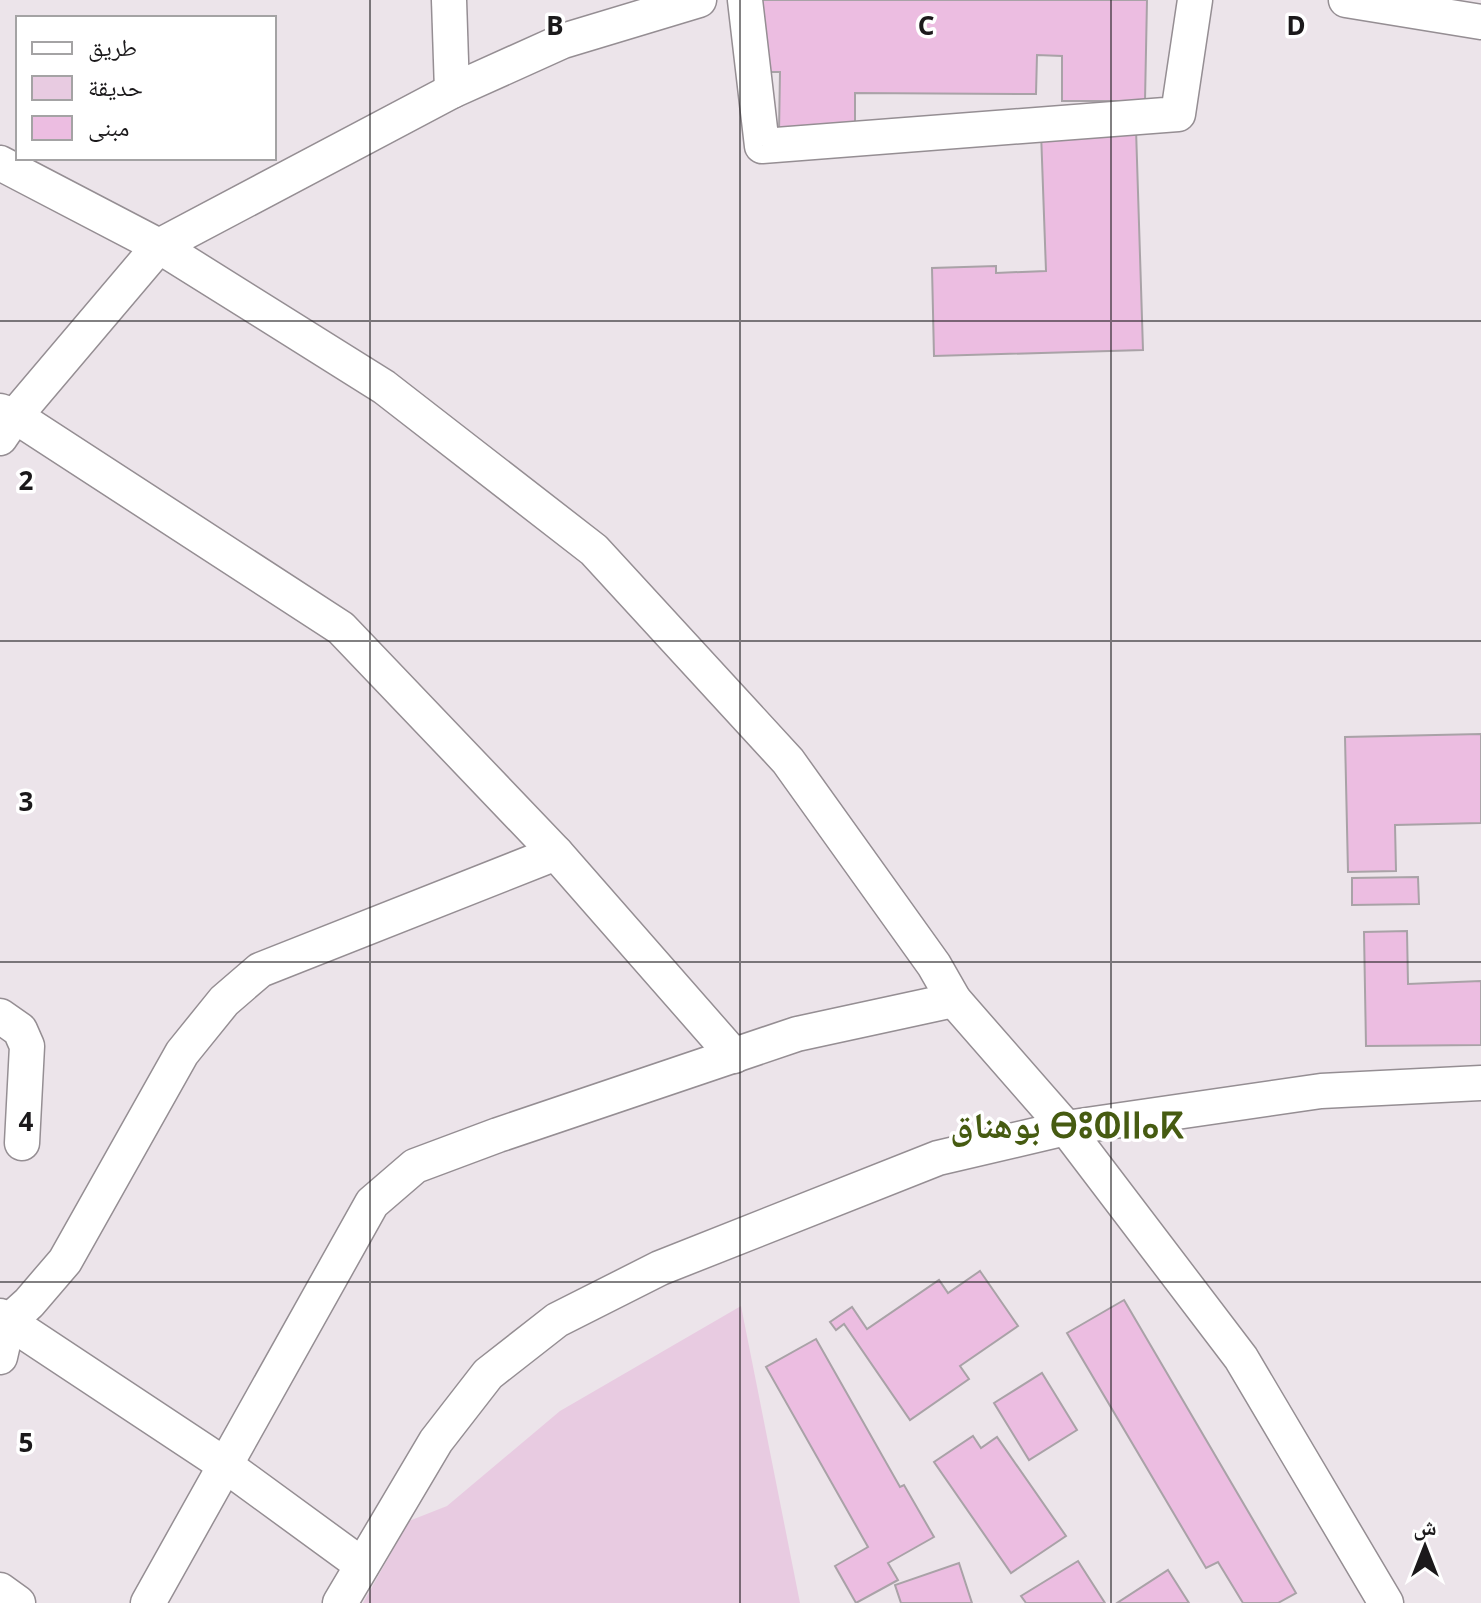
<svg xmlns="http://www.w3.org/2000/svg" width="1481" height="1603" viewBox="0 0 1481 1603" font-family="'Noto Sans','Noto Naskh Arabic','Noto Sans Tifinagh',sans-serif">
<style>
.green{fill:#e8cbe1}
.building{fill:#ecbde1;stroke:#a9a2a7;stroke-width:2}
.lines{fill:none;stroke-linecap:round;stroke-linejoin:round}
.minor-casing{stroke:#958e93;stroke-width:37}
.minor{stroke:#fff;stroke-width:34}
.grid{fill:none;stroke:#1b191b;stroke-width:2;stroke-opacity:0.55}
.labels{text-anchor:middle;stroke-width:7;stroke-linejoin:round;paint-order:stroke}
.district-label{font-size:36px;font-weight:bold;fill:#465b11;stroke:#fff}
.grid-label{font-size:26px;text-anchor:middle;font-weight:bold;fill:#1b191b;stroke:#fff;stroke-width:7;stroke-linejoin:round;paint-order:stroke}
</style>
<rect width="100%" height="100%" fill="#ece4ea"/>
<path class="green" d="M741,1306l59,297h-437l46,-82 38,-15 113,-95z"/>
<g class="building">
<path d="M760,0h387l-2,101h-83v-45l-25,-1 -1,39 -181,-1v40h-76l1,-61h-21z"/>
<path d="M1136,129l7,221 -209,6 -2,-88 64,-2v7l50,-2 -5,-139z"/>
<path d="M1481,734v89l-86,2 1,46 -48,1 -3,-135z"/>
<path d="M1418,877l1,27 -67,1v-27z"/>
<path d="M1407,931l1,53 73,-3v64l-115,1 -2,-114z"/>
<path d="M980,1271l38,55 -58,40 9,13 -59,41 -66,-96 -8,6 -6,-8 22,-15 15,22 72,-49 9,13z"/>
<path d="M1124,1300l172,293 -18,10h-35l-25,-41 -12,6 -139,-235z"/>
<path d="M816,1339l84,148 4,-2 30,52 -46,26 10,17 -42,23 -21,-37 33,-19 -102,-180z"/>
<path d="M1042,1373l35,57 -48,30 -35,-57z"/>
<path d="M973,1436l8,12 16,-11 69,99 -55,37 -77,-111z"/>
<path d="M1078,1561l27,42h-79l-5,-7z"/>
<path d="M959,1563l13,40h-71l-6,-18z"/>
<path d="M1168,1570l21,33h-72z"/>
</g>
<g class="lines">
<g class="minor-casing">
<g id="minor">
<path d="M449,0l3,91"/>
<path d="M699,0l-136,41 -111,50 -293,155 225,141 210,163 194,211 146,204 20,35 112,128 175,230 145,245"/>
<path d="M745,0l17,146 416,-32 17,-114"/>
<path d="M1346,0l135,22"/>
<path d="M0,163l159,83 -144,170 -15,22"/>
<path d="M0,411l15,5 326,212 215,225 178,203"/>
<path d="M0,1016l20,14 7,16 -5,97"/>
<path d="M0,1316l225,149 137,100"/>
<path d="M0,1357l8,-35 21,-19 36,-42 117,-208 42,-52 36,-31 296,-117"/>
<path d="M0,1590l18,13"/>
<path d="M148,1603l224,-400 43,-37 83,-31 299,-101 157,-34"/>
<path d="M340,1603l96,-162 52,-67 69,-54 103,-52 278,-110 128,-30 255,-37 160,-8"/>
</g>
</g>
<use href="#minor" class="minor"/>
</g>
<path class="grid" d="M370,0v1603M740,0v1603M1111,0v1603M0,321h1481M0,641h1481M0,962h1481M0,1282h1481"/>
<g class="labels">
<g class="district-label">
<text x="1067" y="1138">بوهناق ⴱⵓⵀⵏⵏⴰⴽ</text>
</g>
</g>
<g class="grid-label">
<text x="555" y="35">B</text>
<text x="926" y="35">C</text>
<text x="1296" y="35">D</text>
<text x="26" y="490">2</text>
<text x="26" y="811">3</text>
<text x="26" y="1131">4</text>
<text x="26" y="1452">5</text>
</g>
<rect x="16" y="16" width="260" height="144" fill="#ffffff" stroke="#a4a3a4" stroke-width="2"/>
<rect x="32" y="42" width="40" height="12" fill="#ffffff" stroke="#a4a3a4" stroke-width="2"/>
<text x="88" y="56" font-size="24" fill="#1b191b">طريق</text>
<rect x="32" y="76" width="40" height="24" fill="#e8cbe1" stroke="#a4a3a4" stroke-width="2"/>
<text x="88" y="96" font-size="24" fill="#1b191b">حديقة</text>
<rect x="32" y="116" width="40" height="24" fill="#ecbde1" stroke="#a4a3a4" stroke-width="2"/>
<text x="88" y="136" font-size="24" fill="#1b191b">مبنى</text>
<g transform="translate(1425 1547)" stroke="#ffffff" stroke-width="6" paint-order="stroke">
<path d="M0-6L14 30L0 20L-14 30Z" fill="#1b191b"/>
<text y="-12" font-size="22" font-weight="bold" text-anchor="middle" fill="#1b191b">ش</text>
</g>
</svg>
